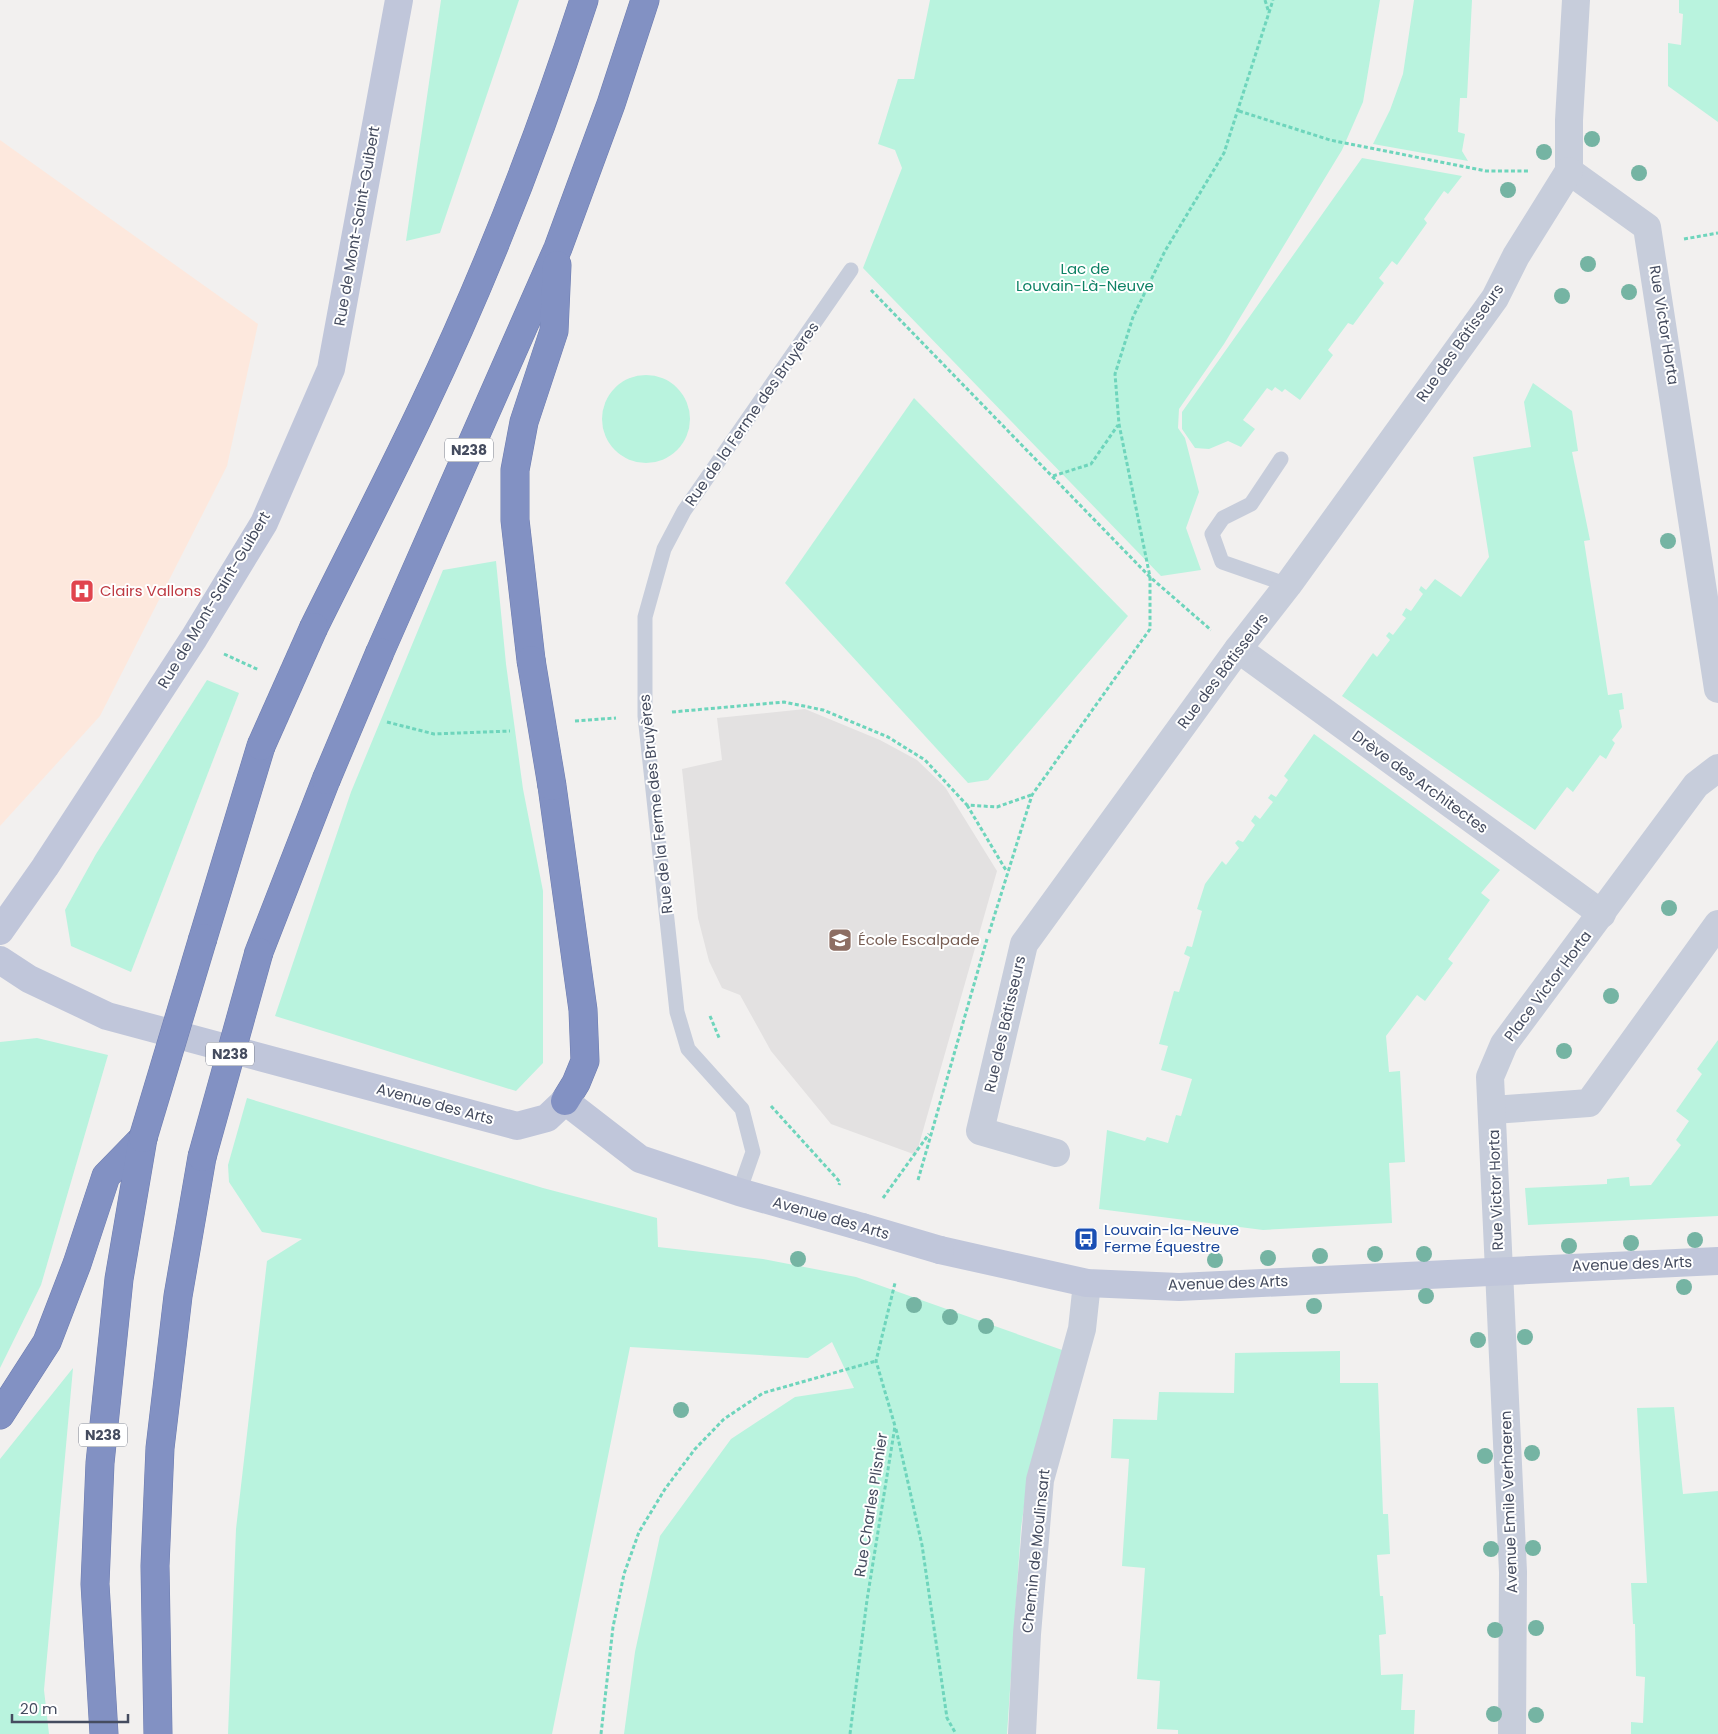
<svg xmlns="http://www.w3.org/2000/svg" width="1718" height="1734" viewBox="0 0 1718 1734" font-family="Poppins,sans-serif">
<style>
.education{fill:#e3e1e1}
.medical{fill:#fde8dd}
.green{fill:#b9f3de}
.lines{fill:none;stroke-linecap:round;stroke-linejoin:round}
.highway-casing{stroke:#6d7caf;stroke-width:29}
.path{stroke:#6ed5bc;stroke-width:3;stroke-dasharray:4 2.5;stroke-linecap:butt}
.lane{stroke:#c7cddb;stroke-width:15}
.street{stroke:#c7cddb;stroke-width:28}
.secondary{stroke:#c0c6da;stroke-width:28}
.highway{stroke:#8291c3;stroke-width:28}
.highway-bridge-casing{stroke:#6d7caf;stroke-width:29;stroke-linecap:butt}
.secondary-bridge{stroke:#c0c6da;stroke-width:28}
.highway-bridge{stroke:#8291c3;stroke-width:28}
.tree{fill:#75b4a3}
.labels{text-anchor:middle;stroke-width:4;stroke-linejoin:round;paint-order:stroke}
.shield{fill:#fff;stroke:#7d828f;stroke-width:1}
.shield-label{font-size:14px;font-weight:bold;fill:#454c5f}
.street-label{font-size:15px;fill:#454c5f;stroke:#fff}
.park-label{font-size:15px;fill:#0e8265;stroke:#fff}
.health-label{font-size:15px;fill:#be3a42;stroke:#fff;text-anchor:start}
.education-label{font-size:15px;fill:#785e54;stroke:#fff;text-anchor:start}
.transit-label{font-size:15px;fill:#164399;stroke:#fff;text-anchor:start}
</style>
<rect width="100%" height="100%" fill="#f2f0ef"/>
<path class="education" d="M805,709l75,31 37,20 28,27 52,84 -81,284 -85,-31 -60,-73 -31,-56 -18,-7 -13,-27 -11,-43 -16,-149 40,-9 -5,-42z"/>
<path class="medical" d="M0,140l258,184 -31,142 -127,250 -100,110z"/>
<g class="green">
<path d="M441,0h78l-79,233 -34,8z"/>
<path d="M930,0h450l-17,102 -21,48 -118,194 -45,65 -1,19 7,10 14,54 -13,36 15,42 -40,6 -298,-308 39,-100 -7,-18 -17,-6 20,-65h16z"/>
<path d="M1414,0h58l-5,98h-7l-2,34 7,2 -3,17 6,10 -95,-17 17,-34 13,-36z"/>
<path d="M1679,0h39v122l-50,-36v-43l13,2 2,-31 -4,-1z"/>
<path d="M1362,158l100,18 -14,18 -4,-3 -20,28 3,4 -30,42 -5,-4 -13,17 5,5 -31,42 -5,-2 -20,27 5,5 -33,45 -15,-11 -3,3 -7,-5 -3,4 -5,-3 -24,32 12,9 -14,18 -13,-6 -19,8 -14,-1 -13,-19v-17z"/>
<circle cx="646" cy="419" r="44"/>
<path d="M1533,383l39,28 6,40 -6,1 18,88 -6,1 24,154 14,-2 2,16 -5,1 3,17 -10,13 3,3 -9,16 -6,-4 -27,37 -6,-5 -32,43 -193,-134 31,-43 4,4 13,-17 -4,-4 3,-4 4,3 13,-17 -4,-3 4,-7 5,3 12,-17 -4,-4 2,-4 5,4 9,-11 26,18 28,-40 -16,-100 58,-10 -7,-45z"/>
<path d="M914,398l214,218 -140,164 -20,3 -183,-200z"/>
<path d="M496,561l10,103 17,125 20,102v172l-27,28 -241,-75 76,-224 92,-222z"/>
<path d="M207,680l32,13 -108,279 -60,-26 -6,-36 31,-56z"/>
<path d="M1314,734l186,136 -19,23 9,7 -42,59 5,4 -28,38 -8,-6 -31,41 3,36 11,-1 5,91 -16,1 3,60 -129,7 -164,-21 8,-79 38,11 2,-4 21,6 8,-28 5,1 11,-37 -31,-9 7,-24 -9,-2 15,-53 5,1 11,-35 -6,-3 3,-8 5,1 10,-36 -5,-2 8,-25 17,-23 4,4 13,-17 -4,-5 3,-3 5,2 12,-17 -4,-4 4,-6 5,4 13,-17 -5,-4 3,-4 5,3 12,-17 -4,-4z"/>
<path d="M37,1038l71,17 -67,230 -41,83v-326z"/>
<path d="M1718,1040v176l-190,9 -3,-37 82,-4v-5l22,-2 1,9 21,-1 30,-40 -5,-5 13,-19 -13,-10 26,-37 -5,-5z"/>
<path d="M247,1098l296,90 114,30 1,29 105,12 93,18 209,74 -37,128 -7,49 -14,206h-383l11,-82 25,-116 71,-97 64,-42 59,-9 -22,-46 -24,16 -178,-11 -78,387h-324l8,-205 31,-268 35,-22 -40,-7 -33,-50 -1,-17z"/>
<path d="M1340,1351v32h38l5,131h5l2,40 -13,1 3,41h3l3,38 -7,1 2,40 22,-1 -2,36h14l-1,24h-236v-4l-21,-1 3,-48 -23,-2 8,-111 -23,-2 7,-107 -18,-1 2,-39 44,1 2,-28 75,1 1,-40z"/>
<path d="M73,1368l-29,322 5,44h-49v-275z"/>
<path d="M1674,1407l9,87 35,-3v243h-87v-12l12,1 2,-46 -9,-1 -1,-52h-2l-2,-41h16l-10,-175z"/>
</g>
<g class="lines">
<g class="highway-casing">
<g id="highway">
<path d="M314,627c36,-73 74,-146 109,-220 63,-132 116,-268 161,-407"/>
<path d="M380,652l178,-404 53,-144 34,-104"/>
<path d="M531,660l-16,-140v-50l9,-48 30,-91 3,-66"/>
<path d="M552,786l31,224 2,51 -9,22 -11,18"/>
<path d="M203,938l58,-192"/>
<path d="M259,952l67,-172"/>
<path d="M0,1415l47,-73 30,-78 29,-88 37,-38"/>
<path d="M104,1734l-9,-150 5,-121 19,-184 24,-141"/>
<path d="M158,1734l-3,-168 5,-118 18,-152 24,-139"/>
</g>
</g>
<g class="path">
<path d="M1265,0l4,13"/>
<path d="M1239,111l91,29 156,31h42"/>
<path d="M1684,239l34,-6"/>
<path d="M871,290l279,287 61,53"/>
<path d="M1053,476l38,-12 27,-39"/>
<path d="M224,654l35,16"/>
<path d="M672,712l112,-10 39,8 65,27 37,23 42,45 30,2 34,-12"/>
<path d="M575,721l41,-3"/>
<path d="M387,722l47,12 76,-3"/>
<path d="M967,805l40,67"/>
<path d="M989,933l43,-138 118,-166v-52l-31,-153 -4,-50 18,-57 32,-66 59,-98 49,-153"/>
<path d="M710,1016l10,24"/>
<path d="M771,1106l69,76 -1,3"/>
<path d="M918,1180l69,-241"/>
<path d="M883,1198l46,-64"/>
<path d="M896,1429l26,116 25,173 9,16"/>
<path d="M601,1734l12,-107 11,-53 15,-42 26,-43 30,-40 29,-30 39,-26 113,-32"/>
<path d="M850,1734l17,-134 28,-174 -19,-65 19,-78"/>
</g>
<g class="lane">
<path d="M1281,459l-30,45 -28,14 -11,16 10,28 66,23"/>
<path d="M739,1192l14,-40 -11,-43 -54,-60 -11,-37 -32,-296v-99l19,-68 20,-38 167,-241"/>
</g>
<g class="street">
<path d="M1569,171l78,56 71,462"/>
<path d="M1569,171v-51l7,-120"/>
<path d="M1238,649l364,265"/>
<path d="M1493,1110l96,-7 129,-179"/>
<path d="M1056,1153l-76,-22 44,-187 214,-295 50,-64 207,-287 21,-42 53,-85"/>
<path d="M1022,1734l5,-100 13,-154 42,-151 5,-46"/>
<path d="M1512,1734l1,-162 -23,-495 14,-33 192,-259 22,-17"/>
</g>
<g class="secondary">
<path d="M0,931l45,-64 149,-229 70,-115 67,-154 68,-369"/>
<path d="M0,960l29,19 78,37 410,110 30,-8 18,-17 75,58 99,33 123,35"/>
<path d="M940,1250l147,33 92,4 539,-26"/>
</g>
<use href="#highway" class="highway"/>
<g class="highway-bridge-casing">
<g id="highway-bridge">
<path d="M531,660l21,126"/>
<path d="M261,746l53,-119"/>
<path d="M326,780l54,-128"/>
<path d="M143,1138l60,-200"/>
<path d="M202,1157l57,-205"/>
</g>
</g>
<path class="secondary-bridge" d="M862,1227l78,23"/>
<use href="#highway-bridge" class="highway-bridge"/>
</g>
<g class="tree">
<circle cx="1592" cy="139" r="8"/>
<circle cx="1544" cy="152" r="8"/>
<circle cx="1639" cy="173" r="8"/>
<circle cx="1508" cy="190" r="8"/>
<circle cx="1588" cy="264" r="8"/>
<circle cx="1629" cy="292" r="8"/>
<circle cx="1562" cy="296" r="8"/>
<circle cx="1668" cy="541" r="8"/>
<circle cx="1669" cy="908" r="8"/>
<circle cx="1611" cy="996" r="8"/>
<circle cx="1564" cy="1051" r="8"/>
<circle cx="1695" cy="1240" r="8"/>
<circle cx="1631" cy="1243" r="8"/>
<circle cx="1569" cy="1246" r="8"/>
<circle cx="1375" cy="1254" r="8"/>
<circle cx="1424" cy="1254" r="8"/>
<circle cx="1320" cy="1256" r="8"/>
<circle cx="1268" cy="1258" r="8"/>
<circle cx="798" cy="1259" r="8"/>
<circle cx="1215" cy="1260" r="8"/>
<circle cx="1684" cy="1287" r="8"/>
<circle cx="1426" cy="1296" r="8"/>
<circle cx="914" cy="1305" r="8"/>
<circle cx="1314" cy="1306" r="8"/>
<circle cx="950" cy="1317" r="8"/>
<circle cx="986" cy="1326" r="8"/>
<circle cx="1525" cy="1337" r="8"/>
<circle cx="1478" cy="1340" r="8"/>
<circle cx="681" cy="1410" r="8"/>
<circle cx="1532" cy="1453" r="8"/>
<circle cx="1485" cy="1456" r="8"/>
<circle cx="1533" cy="1548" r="8"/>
<circle cx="1491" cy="1549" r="8"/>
<circle cx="1536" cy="1628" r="8"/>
<circle cx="1495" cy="1630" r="8"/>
<circle cx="1494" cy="1714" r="8"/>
<circle cx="1536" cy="1715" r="8"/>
</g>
<defs>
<g id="hospital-square" transform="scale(1.25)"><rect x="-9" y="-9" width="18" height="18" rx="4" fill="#e0444e" stroke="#fff"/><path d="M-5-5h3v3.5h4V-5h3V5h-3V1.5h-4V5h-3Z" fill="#fff"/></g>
<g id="school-square" transform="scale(1.25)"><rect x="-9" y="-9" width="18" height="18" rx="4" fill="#8d6e63" stroke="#fff"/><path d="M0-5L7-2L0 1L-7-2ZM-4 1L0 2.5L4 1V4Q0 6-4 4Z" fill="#fff"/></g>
<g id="bus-square" transform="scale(1.25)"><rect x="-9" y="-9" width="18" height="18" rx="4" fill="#1a4fb4" stroke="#fff"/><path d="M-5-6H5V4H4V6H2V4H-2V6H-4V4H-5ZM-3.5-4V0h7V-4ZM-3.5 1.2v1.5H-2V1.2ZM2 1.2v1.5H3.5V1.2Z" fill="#fff"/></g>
</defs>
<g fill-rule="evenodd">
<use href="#hospital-square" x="82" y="591"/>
<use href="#school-square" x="840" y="940"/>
<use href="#bus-square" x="1086" y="1239"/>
</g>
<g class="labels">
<g class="shield">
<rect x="445" y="438.5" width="48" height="23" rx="4"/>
<rect x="206" y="1042.5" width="48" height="23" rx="4"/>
<rect x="79" y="1423.5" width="48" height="23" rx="4"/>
</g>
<g class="shield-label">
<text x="469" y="455">N238</text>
<text x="230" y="1059">N238</text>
<text x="103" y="1440">N238</text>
</g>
<g class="street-label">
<text transform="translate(357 226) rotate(-80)" y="5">Rue de Mont-Saint-Guibert</text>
<text transform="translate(1664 325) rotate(81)" y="5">Rue Victor Horta</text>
<text transform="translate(1460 343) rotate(-55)" y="5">Rue des Bâtisseurs</text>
<text transform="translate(752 414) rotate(-55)" y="5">Rue de la Ferme des Bruyères</text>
<text transform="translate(214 600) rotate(-59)" y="5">Rue de Mont-Saint-Guibert</text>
<text transform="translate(1223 671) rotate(-53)" y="5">Rue des Bâtisseurs</text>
<text transform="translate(1420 782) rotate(36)" y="5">Drève des Architectes</text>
<text transform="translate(656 804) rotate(-96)" y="5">Rue de la Ferme des Bruyères</text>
<text transform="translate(1548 986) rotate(-53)" y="5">Place Victor Horta</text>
<text transform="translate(1005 1024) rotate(-77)" y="5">Rue des Bâtisseurs</text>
<text transform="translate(435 1104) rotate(15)" y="5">Avenue des Arts</text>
<text transform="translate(1496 1190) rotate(-92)" y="5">Rue Victor Horta</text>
<text transform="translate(831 1218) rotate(16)" y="5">Avenue des Arts</text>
<text transform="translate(1632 1264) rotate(-2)" y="5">Avenue des Arts</text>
<text transform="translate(1228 1283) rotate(-2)" y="5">Avenue des Arts</text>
<text transform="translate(1509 1502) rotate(-92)" y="5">Avenue Emile Verhaeren</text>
<text transform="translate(871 1505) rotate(-81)" y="5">Rue Charles Plisnier</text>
<text transform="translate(1036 1551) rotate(-84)" y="5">Chemin de Moulinsart</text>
</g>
<g class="park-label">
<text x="1085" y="274">Lac de<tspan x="1085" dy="17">Louvain-Là-Neuve</tspan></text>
</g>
<g class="health-label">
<text x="100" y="596">Clairs Vallons</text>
</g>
<g class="education-label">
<text x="858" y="945">École Escalpade</text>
</g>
<g class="transit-label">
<text x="1104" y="1235">Louvain-la-Neuve<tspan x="1104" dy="17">Ferme Équestre</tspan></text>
</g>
</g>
<path d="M12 1714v8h116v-8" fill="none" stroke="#454c5f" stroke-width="2.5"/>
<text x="20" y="1714" font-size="15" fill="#454c5f" stroke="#ffffff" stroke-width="4" paint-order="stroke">20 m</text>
</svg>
